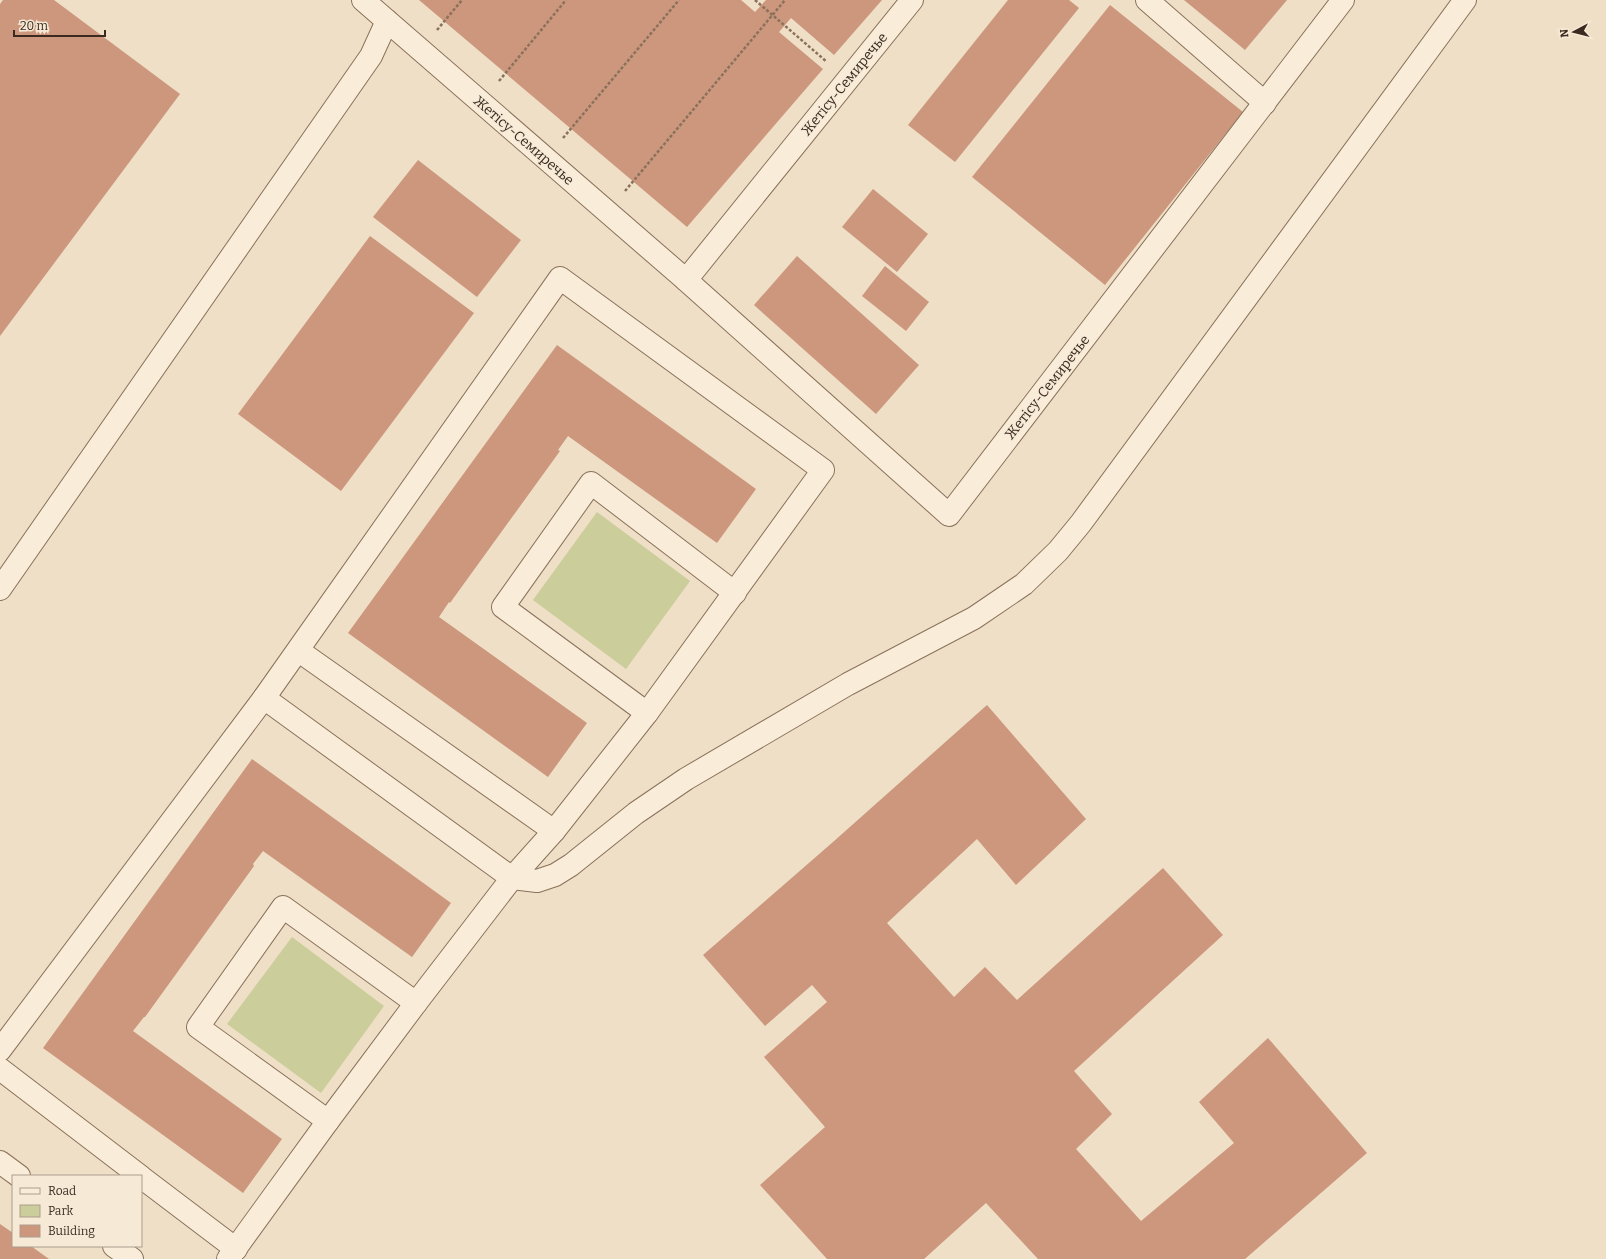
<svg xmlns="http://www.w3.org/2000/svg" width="1606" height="1259" viewBox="0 0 1606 1259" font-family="Bitter,serif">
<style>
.green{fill:#cbcd9a}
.building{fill:#cc977c}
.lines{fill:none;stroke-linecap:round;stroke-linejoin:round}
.minor-casing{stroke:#8a715c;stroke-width:24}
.path{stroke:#8a715c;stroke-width:2.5;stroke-dasharray:3 2;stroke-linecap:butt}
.minor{stroke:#f9edd9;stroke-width:22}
.labels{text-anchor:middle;stroke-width:3;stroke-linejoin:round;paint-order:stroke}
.street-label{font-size:14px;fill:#3a2a1f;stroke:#f6ead6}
</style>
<rect width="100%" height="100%" fill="#eedfc6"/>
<g class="green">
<path d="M597,512l93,69 -64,88 -93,-69z"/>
<path d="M292,937l92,69 -63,87 -94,-69z"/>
</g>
<g class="building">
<path d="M3,0h51l126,94 -180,242v-332z"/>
<path d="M419,0h322l14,12 11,-12h116l-48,55 -43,-37 -12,14 44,37 -136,158z"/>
<path d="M1008,0h61l10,8 -124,154 -47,-37z"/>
<path d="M1184,0h103l-42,50z"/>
<path d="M1110,5l133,107 -138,173 -133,-108z"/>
<path d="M418,160l103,80 -44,57 -104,-80z"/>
<path d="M873,189l55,45 -31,38 -55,-45z"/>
<path d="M370,236l104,77 -133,178 -103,-77z"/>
<path d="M797,256l122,109 -43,49 -122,-109z"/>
<path d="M885,266l44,36 -23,29 -44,-35z"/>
<path d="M557,345l199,144 -39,54 -149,-107 -10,14 2,1 -110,152 -1,-1 -10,15 148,106 -39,54 -200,-144z"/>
<path d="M987,705l99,114 -70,66 -39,-46 -90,84 67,74 31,-30 32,33 146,-132 60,67 -149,136 38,43 -36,35 65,72 93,-78 -35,-41 69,-64 99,115 -122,106h-207l-52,-56 -62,56h-97l-67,-74 65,-58 -61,-70 63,-55 -15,-17 -47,41 -62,-71 130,-113z"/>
<path d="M252,759l199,144 -39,54 -149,-106 -10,13 1,2 -109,151h-1l-11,14 149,108 -39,54 -200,-145z"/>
<path d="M0,1224l13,9v13h18l18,13h-49z"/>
</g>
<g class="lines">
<g class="minor-casing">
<g id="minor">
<path d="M363,0l323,280 226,-280"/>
<path d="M1147,0l118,103"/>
<path d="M686,280l263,235 394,-515"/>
<path d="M0,589l371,-533 16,-35"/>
<path d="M299,651l255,180"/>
<path d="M264,698l248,180 25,3 18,-6 16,-10 65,-52 50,-34 162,-95 126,-66 50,-34 34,-33 23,-28 384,-523"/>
<path d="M647,713l-144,-106 88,-124 144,110"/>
<path d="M0,1050l264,-352 296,-420 263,192 -176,243 -93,118 -42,47 -96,125 -88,118 -100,138"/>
<path d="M0,1069l140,107"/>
<path d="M328,1121l-130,-94 85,-120 133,96"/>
<path d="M0,1162l19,14"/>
<path d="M141,1177l95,72"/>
<path d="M114,1246l18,13"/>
</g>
</g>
<g class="path">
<path d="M755,0l72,62"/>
<path d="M437,30l25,-30"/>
<path d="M499,81l67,-81"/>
<path d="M563,138l116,-138"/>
<path d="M625,191l160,-191"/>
</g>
<use href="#minor" class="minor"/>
</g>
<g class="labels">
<g class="street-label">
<text transform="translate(844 84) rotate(-51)" y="5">Жетісу-Семиречье</text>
<text transform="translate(524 140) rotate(41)" y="5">Жетісу-Семиречье</text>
<text transform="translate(1047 387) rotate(-52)" y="5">Жетісу-Семиречье</text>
</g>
</g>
<rect x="12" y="1175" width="130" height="72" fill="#f6ead6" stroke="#ab9d8d"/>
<rect x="20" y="1188" width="20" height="6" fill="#f9edd9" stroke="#ab9d8d"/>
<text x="48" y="1195" font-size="12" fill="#3a2a1f">Road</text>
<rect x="20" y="1205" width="20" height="12" fill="#cbcd9a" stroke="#ab9d8d"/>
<text x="48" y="1215" font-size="12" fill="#3a2a1f">Park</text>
<rect x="20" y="1225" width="20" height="12" fill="#cc977c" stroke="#ab9d8d"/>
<text x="48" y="1235" font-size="12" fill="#3a2a1f">Building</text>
<g transform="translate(1574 32) rotate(263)" stroke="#f6ead6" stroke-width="3" paint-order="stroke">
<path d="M0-3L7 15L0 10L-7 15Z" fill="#3a2a1f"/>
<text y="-6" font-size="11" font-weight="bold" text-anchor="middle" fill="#3a2a1f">N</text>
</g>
<path d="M14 30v6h91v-6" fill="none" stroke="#3a2a1f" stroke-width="2"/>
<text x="20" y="30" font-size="12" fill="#3a2a1f" stroke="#f6ead6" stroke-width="3" paint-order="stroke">20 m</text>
</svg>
